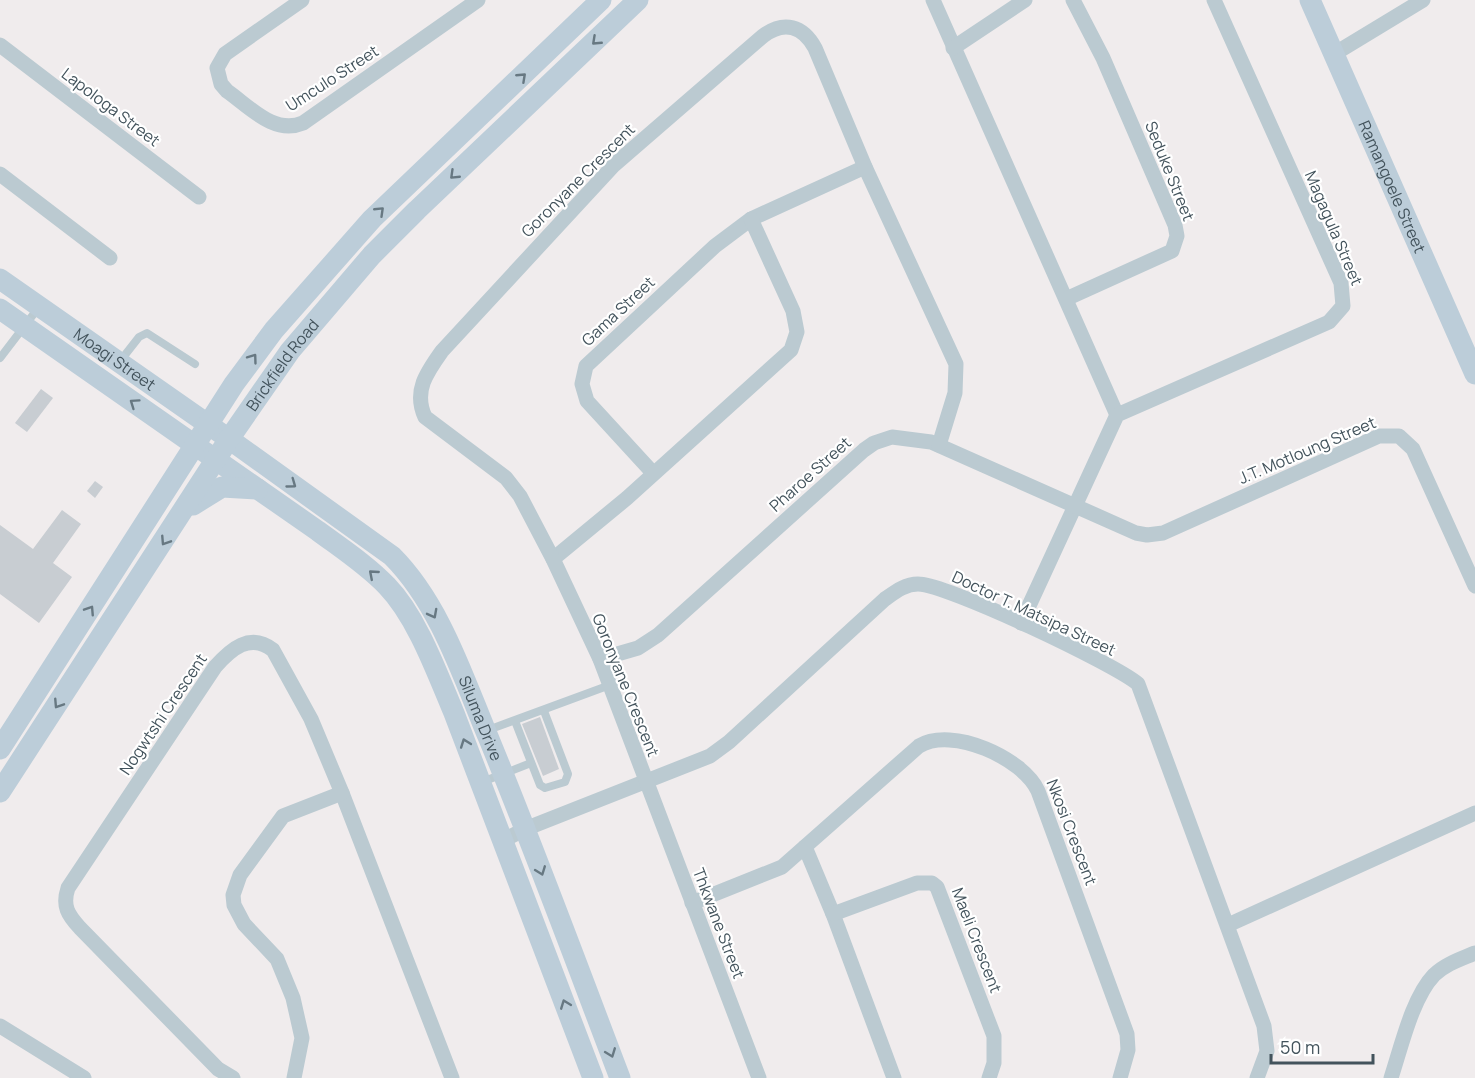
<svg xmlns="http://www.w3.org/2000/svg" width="1475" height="1078" viewBox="0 0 1475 1078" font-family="Manrope,sans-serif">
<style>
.building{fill:#c8cdd2}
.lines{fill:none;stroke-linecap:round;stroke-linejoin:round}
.lane{stroke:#bbcad1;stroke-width:8}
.street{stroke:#bbcad1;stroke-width:15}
.secondary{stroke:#bccdd9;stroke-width:21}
.oneway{stroke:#677882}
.labels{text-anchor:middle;stroke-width:4.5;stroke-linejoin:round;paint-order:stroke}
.street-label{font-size:16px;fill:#43535c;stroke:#fff}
</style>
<rect width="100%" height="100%" fill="#f0eced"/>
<g class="building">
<path d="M41,389l12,9 -26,34 -12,-9z"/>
<path d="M95,481l8,6 -8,11 -8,-7z"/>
<path d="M62,510l19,14 -28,39 19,14 -33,46 -39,-29v-69l33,24z"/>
<path d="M540,717l19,52 -16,7 -21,-52z"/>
</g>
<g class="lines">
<g class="lane">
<path d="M0,358l39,-51"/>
<path d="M121,360l18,-23 8,-4 48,31"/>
<path d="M515,721l25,64 5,3 20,-6 3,-8 -24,-63"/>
<path d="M488,730l122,-45"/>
<path d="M482,782l49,-19"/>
</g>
<g class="street">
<path d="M302,0l-77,54 -8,14 4,16 6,7c23,16 47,44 76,32l175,-123"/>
<path d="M933,0l184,415"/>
<path d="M0,45l199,152"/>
<path d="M953,48l72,-48"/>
<path d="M1334,54l89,-54"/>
<path d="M0,174l110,84"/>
<path d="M1066,299l106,-48 5,-15 -2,-11 -72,-167 -30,-58"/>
<path d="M653,473l-66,-72 -5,-17 4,-18 129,-120 36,-27 114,-52"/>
<path d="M553,559l74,-61 164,-148 6,-18 -4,-21 -42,-92"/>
<path d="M1021,623l96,-208 212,-93 14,-16 -2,-23 -127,-283"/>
<path d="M600,659l38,-11 20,-13 206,-185 10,-7 18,-6 39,5 205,91 11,2 16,-2 216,-97h20l14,13 62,137"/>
<path d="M502,841l23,-12 185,-73 19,-14 156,-143c10,-7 20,-15 33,-15 28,0 197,80 220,100l126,342 3,25 -10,27"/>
<path d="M805,847l28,67 61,164"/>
<path d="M692,903l90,-36 137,-121c33,-20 104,12 119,45l89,243 1,16 -8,28"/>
<path d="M833,914l84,-31h15l5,4 57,149v27l-5,15"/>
<path d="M1228,925l247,-112"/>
<path d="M0,1026l84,52"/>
<path d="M233,1078l-15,-9 -138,-141c-12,-13 -18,-22 -12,-40l147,-221c16,-18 35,-35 58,-17l38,69 31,74 110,285"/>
<path d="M294,1078l8,-40 -9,-40 -16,-39 -33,-35 -10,-19 -1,-10 7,-20 43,-59 59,-23"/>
<path d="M759,1078l-159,-419 -47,-100 -33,-63 -14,-18 -81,-61c-12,-26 2,-45 17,-66l172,-186 149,-129c21,-16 40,-10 52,12l50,119 91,197 -1,29 -16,52"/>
<path d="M1391,1078c10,-30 21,-80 43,-103 11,-11 27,-16 41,-22"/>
</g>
<g class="secondary">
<path id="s1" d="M1310,0l165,374"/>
<path id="s2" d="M0,279l229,160 163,117c48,48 71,121 97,183 46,112 88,226 131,339"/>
<path d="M0,309l318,222c23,17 49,34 69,55 30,31 50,87 67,127l139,365"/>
<path d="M193,505l29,-18 36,2"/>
<path d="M0,749l234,-365 40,-54 98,-111 229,-219"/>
<path id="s3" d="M0,792l229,-353 61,-88 82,-96 45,-45 221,-210"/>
</g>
</g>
<defs><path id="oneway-chevron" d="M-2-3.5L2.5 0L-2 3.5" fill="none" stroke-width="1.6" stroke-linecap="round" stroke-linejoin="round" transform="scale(1.5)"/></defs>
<g class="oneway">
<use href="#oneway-chevron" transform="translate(596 41) rotate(137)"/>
<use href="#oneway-chevron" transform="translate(522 77) rotate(-43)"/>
<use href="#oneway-chevron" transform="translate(454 175) rotate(136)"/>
<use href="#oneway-chevron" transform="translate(380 211) rotate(-44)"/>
<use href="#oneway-chevron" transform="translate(253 358) rotate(-54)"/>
<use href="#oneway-chevron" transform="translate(134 403) rotate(-145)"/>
<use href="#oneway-chevron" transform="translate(292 484) rotate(36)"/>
<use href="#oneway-chevron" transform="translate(165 541) rotate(123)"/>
<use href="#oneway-chevron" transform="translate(373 574) rotate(-139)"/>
<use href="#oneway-chevron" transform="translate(90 610) rotate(-57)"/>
<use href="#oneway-chevron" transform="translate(433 614) rotate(62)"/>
<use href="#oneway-chevron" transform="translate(58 704) rotate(123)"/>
<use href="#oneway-chevron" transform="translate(465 743) rotate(-110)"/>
<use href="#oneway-chevron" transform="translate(541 871) rotate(69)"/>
<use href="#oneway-chevron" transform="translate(565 1004) rotate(-111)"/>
<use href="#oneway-chevron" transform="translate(611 1053) rotate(69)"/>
</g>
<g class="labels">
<g class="street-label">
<text transform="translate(332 78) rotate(-33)" y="6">Umculo Street</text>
<text transform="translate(111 107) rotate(37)" y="6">Lapologa Street</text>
<text transform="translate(1170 171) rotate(68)" y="6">Seduke Street</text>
<text transform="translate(578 180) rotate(-45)" y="6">Goronyane Crescent</text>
<text dy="6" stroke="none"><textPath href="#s1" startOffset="204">Ramangoele Street</textPath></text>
<text transform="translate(1334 228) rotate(67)" y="6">Magagula Street</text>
<text transform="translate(618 311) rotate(-43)" y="6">Gama Street</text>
<text dy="6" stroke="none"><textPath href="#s2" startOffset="140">Moagi Street</textPath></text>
<text dy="6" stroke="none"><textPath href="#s3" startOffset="512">Brickfield Road</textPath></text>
<text transform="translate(1307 450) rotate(-23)" y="6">J.T. Motloung Street</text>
<text transform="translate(810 474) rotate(-42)" y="6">Pharoe Street</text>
<text transform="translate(1034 613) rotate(25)" y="6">Doctor T. Matsipa Street</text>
<text transform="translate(626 685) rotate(68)" y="6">Goronyane Crescent</text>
<text transform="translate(163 714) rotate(-56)" y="6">Nogwtshi Crescent</text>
<text dy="6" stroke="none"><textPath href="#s2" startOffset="666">Siluma Drive</textPath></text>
<text transform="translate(1072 832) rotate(69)" y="6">Nkosi Crescent</text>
<text transform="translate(719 923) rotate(69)" y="6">Thkwane Street</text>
<text transform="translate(977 940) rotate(69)" y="6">Maeli Crescent</text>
</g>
</g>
<path d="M1271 1054v9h102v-9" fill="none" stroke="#43535c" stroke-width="3"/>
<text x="1280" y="1054" font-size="18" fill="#43535c" stroke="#ffffff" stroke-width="4.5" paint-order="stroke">50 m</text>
</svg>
